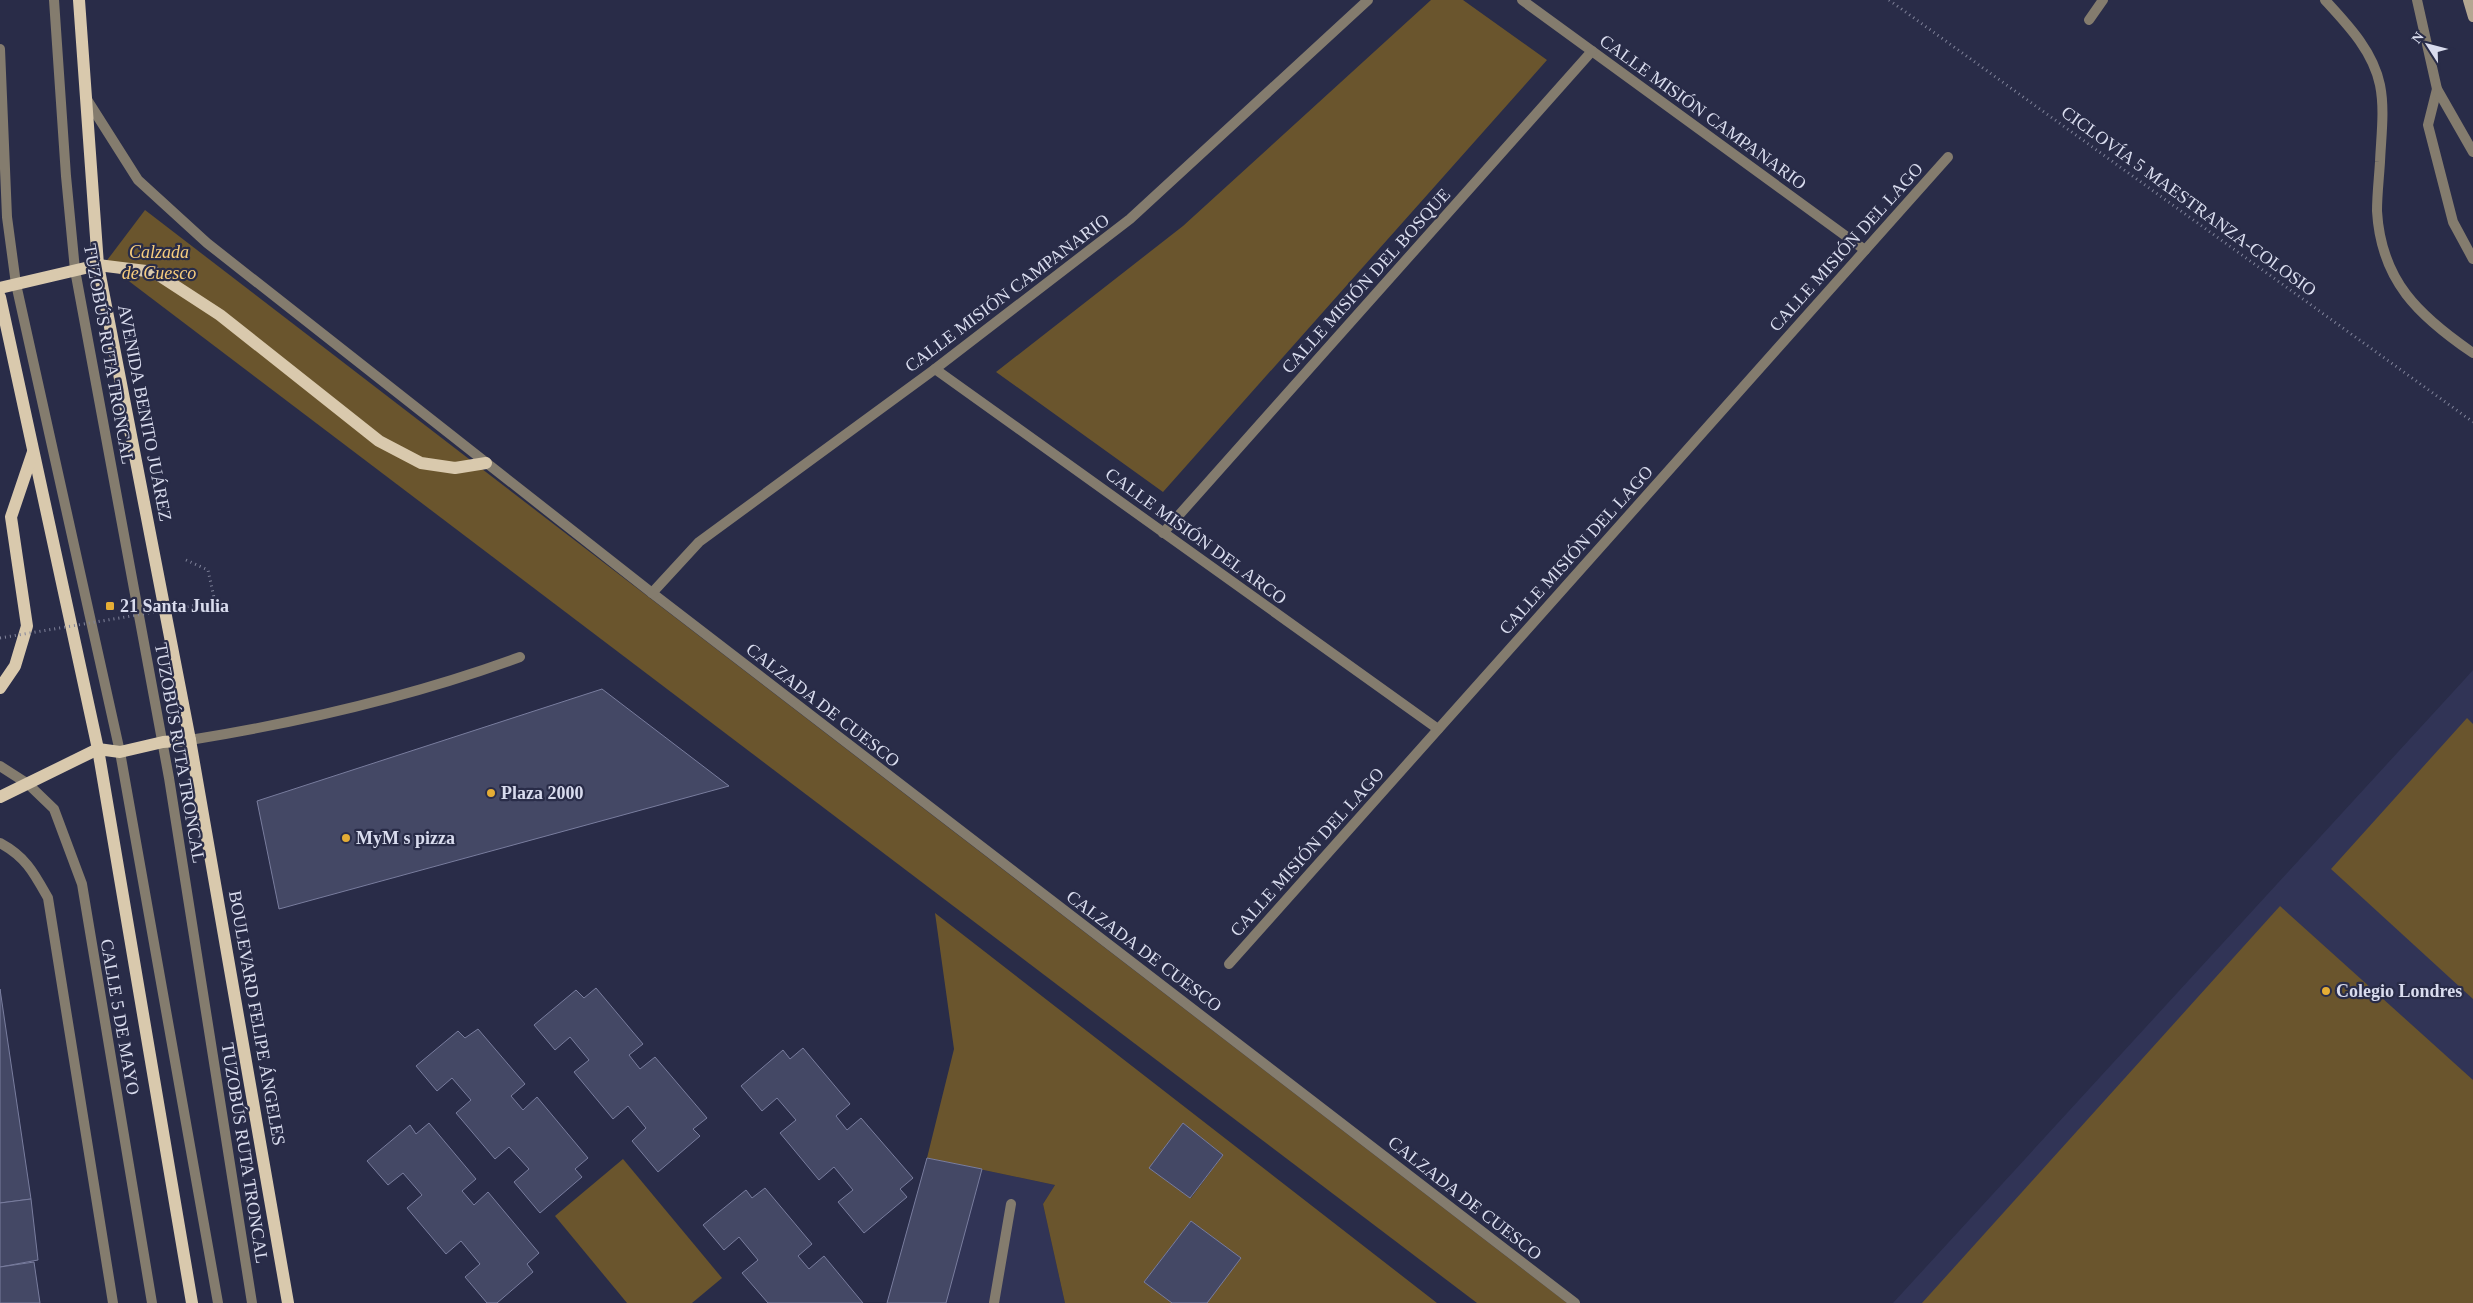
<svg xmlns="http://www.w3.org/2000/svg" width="2473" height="1303" viewBox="0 0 2473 1303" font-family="Georgia,serif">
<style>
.built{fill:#313456}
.green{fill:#6a552d;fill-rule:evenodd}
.building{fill:#444865;stroke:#797d9e}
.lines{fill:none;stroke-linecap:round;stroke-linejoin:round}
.path{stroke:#81849b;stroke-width:3;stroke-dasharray:1 4;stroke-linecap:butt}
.service{stroke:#847c6e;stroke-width:10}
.minor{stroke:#847c6e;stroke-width:10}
.tertiary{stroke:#847c6e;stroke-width:10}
.secondary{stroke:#b4a791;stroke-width:10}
.primary{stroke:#d9c9ad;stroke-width:12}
.path-bridge{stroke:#81849b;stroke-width:3;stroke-dasharray:1 4;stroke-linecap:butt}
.poi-dot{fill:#e5ad35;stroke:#292c48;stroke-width:2}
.labels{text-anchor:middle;stroke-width:4.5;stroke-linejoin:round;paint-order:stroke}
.street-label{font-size:18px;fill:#d9dcee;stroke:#292c48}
.park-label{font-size:18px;font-style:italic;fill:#f8cd7e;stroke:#292c48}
.poi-label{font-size:18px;font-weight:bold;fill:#d9dcee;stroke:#292c48;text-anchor:start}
</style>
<rect width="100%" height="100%" fill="#292c48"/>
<g class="built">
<path d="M2473,670v633h-580l571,-623z"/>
<path d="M927,1158l128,27 -12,19 22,99h-178z"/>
</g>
<g class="green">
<path d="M1431,0h32l84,60 -384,432 -167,-120 187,-146z"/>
<path d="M145,210l1422,1093h-90l-1372,-1040z"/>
<path d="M2467,718l6,6v275l-142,-130z"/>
<path d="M2280,906l193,174v223h-551z"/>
<path d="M935,913l502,390h-230l33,-45 -49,-37 -47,61 28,21h-107l-22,-99 12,-19 -128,-27 27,-109zM1183,1123l40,32 -32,43 -42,-30z"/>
<path d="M623,1159l99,119 -30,25h-65l-72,-87z"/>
</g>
<g class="building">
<path d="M602,689l127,97 -450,123 -22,-108z"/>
<path d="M596,988l47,56 -14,11 11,14 15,-12 52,61 -14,11 7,7 -42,36 -26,-31 14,-13 -18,-22 -15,13 -39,-47 15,-12 -19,-23 -15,13 -21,-25 42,-35 8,8z"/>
<path d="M0,989l31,210 -31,4z"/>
<path d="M478,1029l47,55 -14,12 12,14 14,-13 51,61 -13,11 7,8 -42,36 -26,-31 15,-13 -20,-22 -14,12 -39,-46 15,-13 -19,-22 -15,13 -21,-25 42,-35 7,7z"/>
<path d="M803,1048l47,56 -14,12 11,14 14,-12 52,60 -13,11 7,8 -43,36 -26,-31 15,-12 -19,-23 -15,13 -39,-47 16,-13 -19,-22 -15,13 -21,-25 42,-36 7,9z"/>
<path d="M429,1123l47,56 -14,12 12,14 14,-13 51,61 -12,11 6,8 -36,31h-10l-22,-26 15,-13 -19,-23 -15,13 -39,-46 15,-13 -19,-22 -15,12 -21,-24 43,-36 6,9z"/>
<path d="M1183,1123l40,32 -33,43 -41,-30z"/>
<path d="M927,1158l55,11 -36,134h-59z"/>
<path d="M765,1188l47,56 -14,12 11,13 15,-13 39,47h-95l-26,-30 16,-13 -19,-23 -15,13 -21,-25 43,-35 6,8z"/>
<path d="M31,1199l7,61 -38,7v-64z"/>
<path d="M1191,1221l50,37 -34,45h-35l-28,-21z"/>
<path d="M34,1262l6,41h-40v-36z"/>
</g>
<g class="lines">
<g class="path">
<path d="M1889,0l584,422"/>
<path d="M186,560l22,10 7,32"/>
</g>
<g class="service">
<path d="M54,0l12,176 9,94 94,508 83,525"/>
<path d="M0,49l7,168 9,67 104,468 98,551"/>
<path d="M994,1303l17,-99"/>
</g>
<g class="minor">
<path d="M1522,0l343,250"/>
<path d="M2325,0c23,25 48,51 55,85 5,25 1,52 0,77 -1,16 -3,33 -3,49 4,70 42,105 96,142"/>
<path d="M2089,20l14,-20"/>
<path d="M2437,89l-9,36 25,97 20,37"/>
<path d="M86,98l52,82 69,63 445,350 923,710"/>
<path d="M935,369l503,360"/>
<path d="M1163,533l429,-482"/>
<path d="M652,593l47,-51 236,-173 195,-150 238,-219"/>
<path d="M190,740c111,-18 224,-44 330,-83"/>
<path d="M1229,964l719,-807"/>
</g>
<g class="tertiary">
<path d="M2417,0l20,89 36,63"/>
<path d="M0,766l28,18 26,25 28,75 70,419"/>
<path d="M0,843c26,14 34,30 48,55l65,405"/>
</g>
<path class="secondary" d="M2468,0l5,17"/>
<g class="primary">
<path d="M79,0l19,265 92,475 98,563"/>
<path d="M0,288l98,-23 56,7 66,43 159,126 42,22 34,5 31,-5"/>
<path d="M0,297l98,452 94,554"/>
<path d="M0,688l15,-22 12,-40 -16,-109 22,-65"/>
<path d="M0,797l98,-48 22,3 43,-10 27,-2"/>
</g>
<path class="path-bridge" d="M0,638l215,-36"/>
</g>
<g class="poi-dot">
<rect x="105" y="601" width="10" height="10" rx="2.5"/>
<circle cx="491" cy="793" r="5"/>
<circle cx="346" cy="838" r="5"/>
<circle cx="2326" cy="991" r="5"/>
</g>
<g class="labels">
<g class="street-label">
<text transform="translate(1703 112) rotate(36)" y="6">CALLE MISIÓN CAMPANARIO</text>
<text transform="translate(2189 201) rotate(36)" y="6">CICLOVÍA 5 MAESTRANZA-COLOSIO</text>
<text transform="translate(1846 247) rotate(-48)" y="6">CALLE MISIÓN DEL LAGO</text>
<text transform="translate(1366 281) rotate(-48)" y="6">CALLE MISIÓN DEL BOSQUE</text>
<text transform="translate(1007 293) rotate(-37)" y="6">CALLE MISIÓN CAMPANARIO</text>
<text transform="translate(109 354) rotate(80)" y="6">TUZOBÚS RUTA TRONCAL</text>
<text transform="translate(145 413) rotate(79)" y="6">AVENIDA BENITO JUÁREZ</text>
<text transform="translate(1196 536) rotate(36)" y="6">CALLE MISIÓN DEL ARCO</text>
<text transform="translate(1576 550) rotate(-48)" y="6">CALLE MISIÓN DEL LAGO</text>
<text transform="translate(823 705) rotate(38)" y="6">CALZADA DE CUESCO</text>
<text transform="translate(180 753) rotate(80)" y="6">TUZOBÚS RUTA TRONCAL</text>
<text transform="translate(1307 852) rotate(-48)" y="6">CALLE MISIÓN DEL LAGO</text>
<text transform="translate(1144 951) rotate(37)" y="6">CALZADA DE CUESCO</text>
<text transform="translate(120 1017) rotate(80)" y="6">CALLE 5 DE MAYO</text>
<text transform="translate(257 1018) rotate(80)" y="6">BOULEVARD FELIPE ÁNGELES</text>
<text transform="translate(245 1153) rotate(81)" y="6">TUZOBÚS RUTA TRONCAL</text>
<text transform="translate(1465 1198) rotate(38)" y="6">CALZADA DE CUESCO</text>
</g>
<g class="park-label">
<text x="159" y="258">Calzada<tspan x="159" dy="21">de Cuesco</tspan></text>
</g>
<g class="poi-label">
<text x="120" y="612">21 Santa Julia</text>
<text x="501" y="799">Plaza 2000</text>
<text x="356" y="844">MyM s pizza</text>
<text x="2336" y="997">Colegio Londres</text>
</g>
</g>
<g transform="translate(2428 45) rotate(306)" stroke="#292c48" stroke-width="4" paint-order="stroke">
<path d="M0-4L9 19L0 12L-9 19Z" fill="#d9dcee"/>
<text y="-8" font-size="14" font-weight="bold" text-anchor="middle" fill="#d9dcee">N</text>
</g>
</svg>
